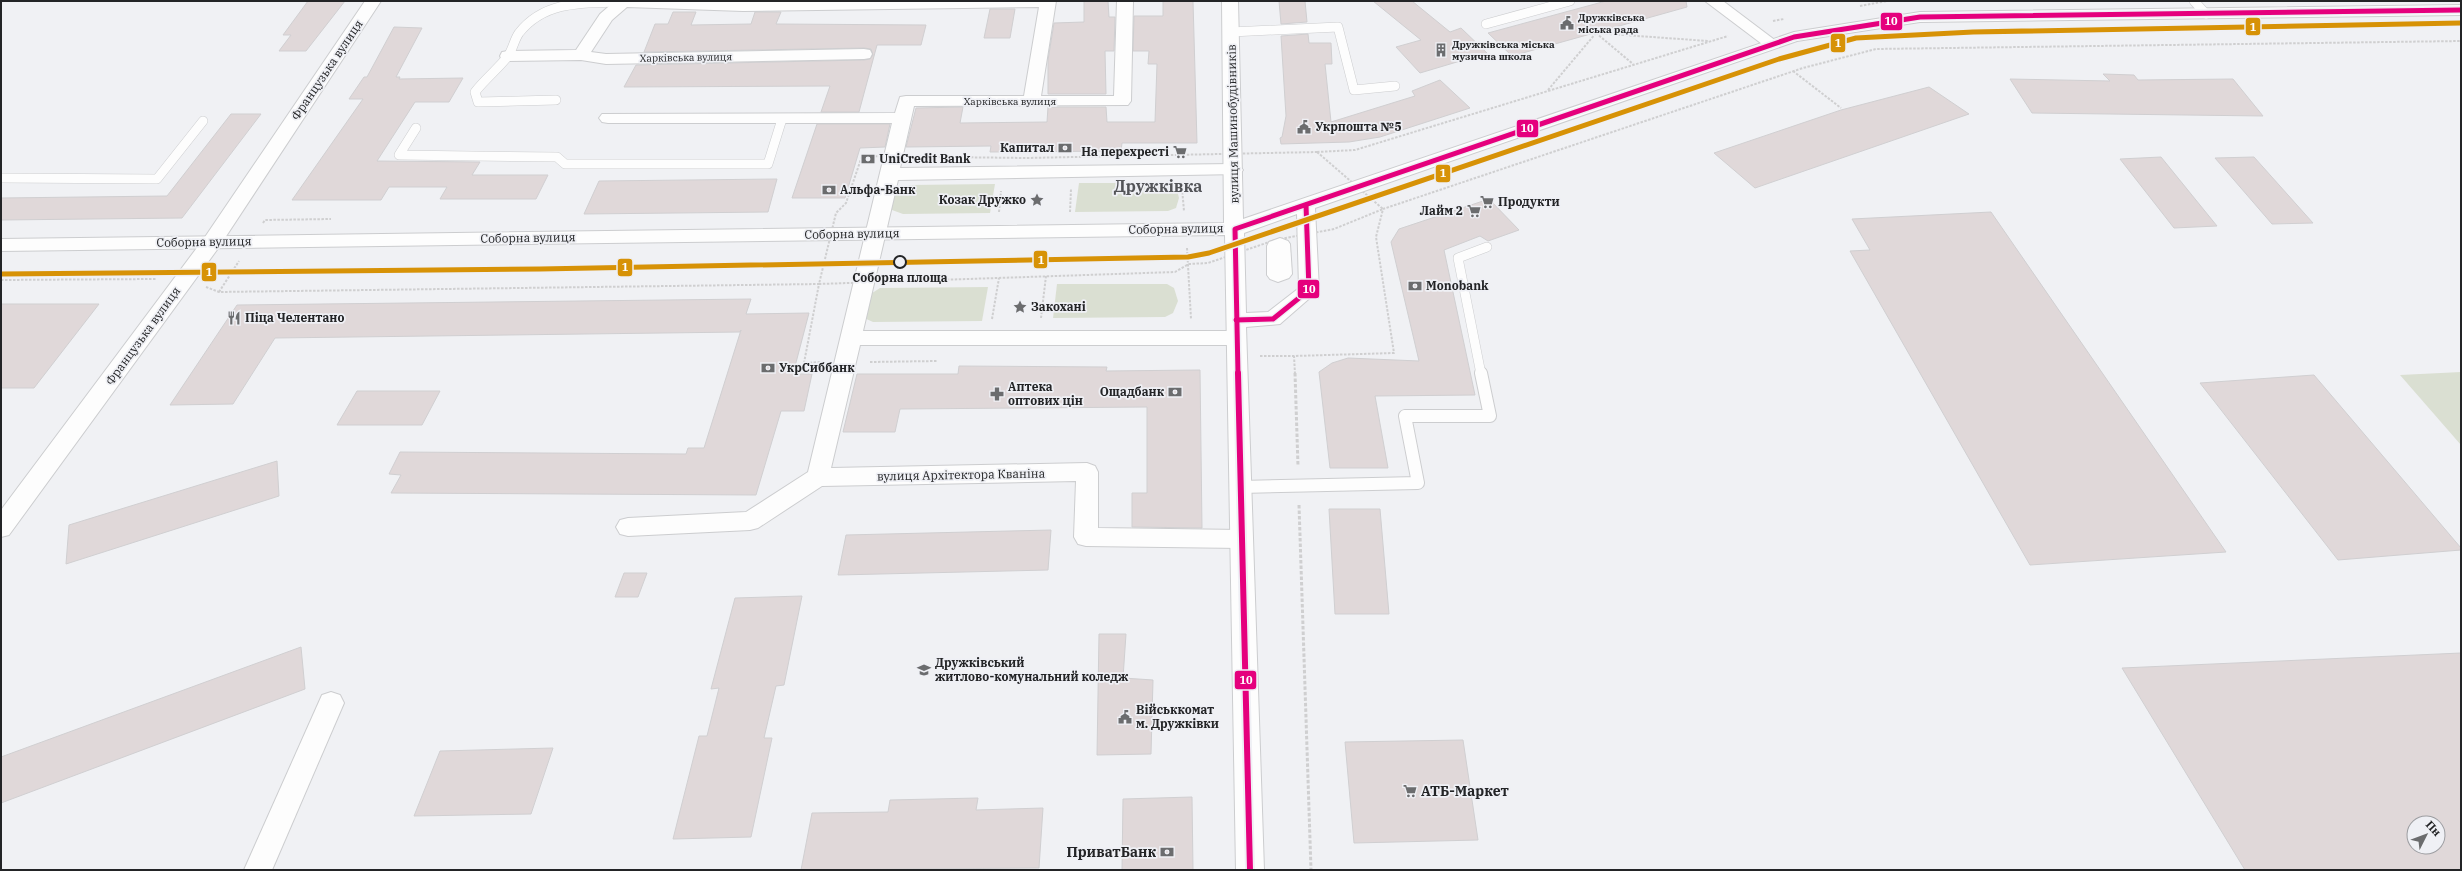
<svg xmlns="http://www.w3.org/2000/svg" width="2462" height="871" viewBox="0 0 2462 871" font-family="'IBM Plex Serif',serif">
<style>
.green{fill:#dadfd2}
.building{fill:#e0d8d9;stroke:#d0cfd1;fill-rule:evenodd}
.lines{fill:none;stroke-linecap:round;stroke-linejoin:round}
.service-far1-casing{stroke:#cccdcf;stroke-width:10}
.service-casing{stroke:#cccdcf;stroke-width:14}
.pedestrian-casing{stroke:#cccdcf;stroke-width:2}
.minor-casing{stroke:#cccdcf;stroke-width:2}
.tertiary-casing{stroke:#cccdcf;stroke-width:2}
.path-far1{stroke:#cfcfd0;stroke-width:2;stroke-dasharray:2.5 1.5;stroke-linecap:butt}
.path{stroke:#cfcfd0;stroke-width:3;stroke-dasharray:3.5 2;stroke-linecap:butt}
.service-far1{stroke:#fdfdfd;stroke-width:9}
.service{stroke:#fdfdfd;stroke-width:12}
.pedestrian{fill:#fdfdfd;fill-rule:evenodd}
.minor{fill:#fdfdfd;fill-rule:evenodd}
.tertiary{fill:#fdfdfd;fill-rule:evenodd}
.bus-1-far1-casing{stroke:#eff0f5;stroke-width:8}
.bus-1-casing{stroke:#eff0f5;stroke-width:10}
.bus-1-far1{stroke:#e5007d;stroke-width:5}
.bus-1{stroke:#e5007d;stroke-width:6}
.tram-1-casing{stroke:#eff0f5;stroke-width:8}
.tram-1{stroke:#d79206;stroke-width:5}
.stop-dot{fill:#eff0f5;stroke:#232426;stroke-width:2}
.labels{text-anchor:middle;stroke-width:3.5;stroke-linejoin:round;paint-order:stroke}
.far-poi-label{font-size:10px;font-weight:bold;fill:#232426;stroke:#eff0f5;text-anchor:start}
.far-street-label{font-size:10px;fill:#232426;stroke:#eff0f5}
.street-label{font-size:12px;fill:#232426;stroke:#eff0f5}
.poi-label{font-size:12px;font-weight:bold;fill:#232426;stroke:#eff0f5;text-anchor:start}
.stop-label{font-size:12px;font-weight:bold;fill:#232426;stroke:#eff0f5}
.near-poi-label{font-size:14px;font-weight:bold;fill:#232426;stroke:#eff0f5;text-anchor:start}
.district-label{font-size:16px;font-weight:bold;fill:#535458;stroke:#eff0f5}
.line-badge{stroke:#eff0f5;stroke-width:1.5}
.badge-label{font-size:11px;text-anchor:middle;font-weight:bold;fill:#fff}
</style>
<rect width="100%" height="100%" fill="#f0f1f4"/>
<g class="green">
<path d="M1079,183h91l6,3 3,12 -3,10 -8,3 -93,1z"/>
<path d="M995,184l-5,29 -87,1 -11,-4 -2,-11 19,-14z"/>
<path d="M1057,284h110l7,4 4,13 -5,12 -8,4 -112,1z"/>
<path d="M988,287l-6,34 -109,1 -11,-5 7,-22 11,-7z"/>
<path d="M2461,372v73l-61,-70z"/>
</g>
<g class="building">
<path d="M308,1h37l-39,50h-27l12,-16h-8z"/>
<path d="M1084,1h24l1,16h6l-1,34h-9l1,43h-58v-34l6,-37 30,-1z"/>
<path d="M1163,1h30l4,142h-75l-1,8 -131,1 1,-6 -85,1 10,-39 47,-1 -3,16 87,-1 1,-15h58l1,15h48l2,-58h-9l1,-13h-16l1,-35h29z"/>
<path d="M1279,1h26l2,21 -26,2z"/>
<path d="M1373,1h39l38,31 11,-4 26,25 -67,20 -24,-26 25,-7z"/>
<path d="M1606,1h80l1,6 -175,49 -24,-23z"/>
<path d="M990,9h25l-5,29h-26z"/>
<path d="M673,12h23l-5,13 60,-1 4,-12h26l-5,12 150,1 -5,20h-44l-18,67h-38l9,-26 -206,1 12,-22 228,-5 6,-1 3,-4 -2,-6 -7,-1 -220,4 11,-28h13z"/>
<path d="M394,27l28,1 -26,49h4l-1,2 64,-1 -14,24h-34l-38,59 103,1 -8,13h76l-12,24h-96l7,-12h-58l-8,13h-89l71,-101h-14l15,-22h3z"/>
<path d="M1308,34l1,9h22l1,21h-7l6,58 84,-26 -3,-5 28,-11 30,28 -90,29 -31,5 -68,2 -1,-6 2,-1 4,-21 -5,-80z"/>
<path d="M2103,74l31,1 4,5 95,-1 30,37 -231,-3 -22,-34 100,2z"/>
<path d="M1929,87l40,27 -214,74 -41,-35 127,-43z"/>
<path d="M231,114h30l-79,104 -181,2v-22l166,-2z"/>
<path d="M817,124h73l-5,23 -25,1 -15,50h-53z"/>
<path d="M2161,157l56,69 -43,2 -54,-69z"/>
<path d="M2254,157l59,66 -41,1 -57,-66z"/>
<path d="M777,179l-9,33 -184,2 15,-33z"/>
<path d="M1489,199l30,31 -31,11 -8,-5 -36,14 31,145 -100,1 13,72h-58l-11,-96 13,-9 16,-5 71,3 -28,-119 8,-13z"/>
<path d="M1991,212l235,340 -196,13 -180,-314 20,-1 -18,-31z"/>
<path d="M751,299l-5,15 63,-1 -16,61h19l-8,37h-23l-25,84 -365,-2 10,-18 -12,-1 11,-22 286,2 2,-6h16l37,-118 -1,2 -465,6 -42,66 -63,1 67,-100z"/>
<path d="M1,304h98l-65,84h-33z"/>
<path d="M959,366l148,1 -1,4 94,-1 2,158 -70,-1v-34h15v-86l-247,2 -5,23h-52l14,-58h101z"/>
<path d="M2314,375l147,173v2l-123,10 -138,-177z"/>
<path d="M357,391h83l-18,34h-85z"/>
<path d="M277,461l2,35 -213,68 3,-39z"/>
<path d="M1329,509h51l9,105h-54z"/>
<path d="M1051,530l-3,40 -210,5 8,-40z"/>
<path d="M624,573h23l-9,24h-23z"/>
<path d="M802,596l-18,89 -8,1 -12,52h8l-21,99 -78,2 26,-103h8l12,-48 -8,1 24,-91z"/>
<path d="M1099,634h27l-3,44 30,2 -2,74 -54,1z"/>
<path d="M301,647l4,42 -304,114v-46z"/>
<path d="M2461,653v217h-216l-123,-202zM2414,823h24v24h-24z"/>
<path d="M1463,740l15,100 -124,3 -9,-101z"/>
<path d="M553,748l-22,66 -117,2 26,-65z"/>
<path d="M1192,797l1,73h-71l1,-71z"/>
<path d="M978,798l-2,12 67,-2 -4,60 -238,2 11,-57 76,-1 2,-12z"/>
</g>
<g class="lines">
<g class="service-far1-casing">
<g id="service-far1">
<path d="M2194,1l12,13"/>
<path d="M1486,24l84,-23"/>
<path d="M1231,32l107,-5 16,63 41,-4"/>
<path d="M556,100l-78,2 -3,-10c10,-13 25,-25 33,-36 5,-7 6,-16 11,-23 26,-33 65,-30 104,-31"/>
<path d="M416,128l-17,27 158,2 8,7h203l14,-45"/>
<path d="M1,178l156,1 46,-58"/>
<path d="M1481,374l-23,-116 29,-11"/>
</g>
</g>
<g class="service-casing">
<path id="service" d="M1240,487l178,-4 -13,-67h85l-9,-43"/>
</g>
<g class="pedestrian-casing">
<path id="pedestrian" d="M1280,238l8,3 2,3 2,30 -3,4 -11,4 -8,-3 -3,-4v-29l2,-4z"/>
</g>
<g class="minor-casing">
<g id="minor">
<path d="M365,1h16l-162,246 -210,288 -8,2v-27l204,-273z"/>
<path d="M615,1h441l-15,95h73l3,-95h16l-2,100 -3,4 -214,1 -14,62 334,-4 6,2 3,4 -3,4 -342,6 -35,151h373l7,2 3,5 -3,5 -7,2h-376l-29,123 256,-5 8,3 3,6v56l143,2 8,2 4,7 -4,7 -8,2 -155,-2 -8,-2 -4,-7 2,-56 -254,5 -64,42 -8,2 -122,6 -8,-2 -4,-7 4,-7 8,-2 118,-6 62,-40 84,-349h-284l-6,-1 -3,-4 3,-4 293,-1 5,-16 6,-1h118l15,-89 -296,4 -116,-4 -15,13 -21,32 15,2 258,-5 6,1 2,4 -2,4 -6,1 -258,5 -25,-4 -73,1 -6,-1 -2,-4 2,-4 6,-1 68,-1 24,-36z"/>
<path d="M1705,1h18l57,43 -2,3h-12z"/>
<path d="M331,692l9,3 4,8 -72,167h-28l78,-175z"/>
</g>
</g>
<g class="tertiary-casing">
<path id="tertiary" d="M1222,1h16l5,218 551,-187 126,-20 541,-7v10l-541,7 -123,19 -482,167 4,82 -39,34 -34,3 18,543h-28l-11,-635 -1224,16v-12l1223,-16zM1297,214l2,74 -31,24 -22,1 -2,-80z"/>
</g>
<g class="path-far1">
<path d="M1860,6l27,-5"/>
<path d="M1773,21l11,-2"/>
<path d="M1596,33l37,31"/>
<path d="M1793,71l48,37"/>
<path d="M1548,90l48,-57 112,8"/>
<path d="M1317,152l66,57 -49,20 -59,11 -67,23 -19,1 -14,8 -356,12 17,-71 10,-10 16,-47 164,2z"/>
<path d="M1317,152l38,-2 373,-114"/>
<path d="M1182,188l2,23"/>
<path d="M999,212l2,-21"/>
<path d="M1070,212l1,-23"/>
<path d="M263,223l2,-3 66,-1"/>
<path d="M1187,248l4,71"/>
<path d="M1,280l155,-1"/>
<path d="M206,287l13,5 600,-8 -15,79 17,-1"/>
<path d="M219,292l20,-31"/>
<path d="M1041,318l5,-42"/>
<path d="M992,319l7,-41"/>
<path d="M1260,356h34"/>
<path d="M870,362l67,-1"/>
<path d="M1295,374l-1,-18 100,-3 -18,-116 7,-28 420,-141 73,-19 585,-8"/>
</g>
<g class="path">
<path d="M1295,373l3,93"/>
<path d="M1299,505l12,365"/>
</g>
<use href="#service-far1" class="service-far1"/>
<use href="#service" class="service"/>
<use href="#pedestrian" class="pedestrian"/>
<use href="#minor" class="minor"/>
<use href="#tertiary" class="tertiary"/>
<g class="bus-1-far1-casing">
<g id="bus-1-far1">
<path d="M1236,320l37,-1 36,-29 -3,-85"/>
<path d="M1238,374l-3,-145 559,-192 126,-20 541,-7"/>
</g>
</g>
<g class="bus-1-casing">
<path id="bus-1" d="M1238,373l12,497"/>
</g>
<use href="#bus-1-far1" class="bus-1-far1"/>
<use href="#bus-1" class="bus-1"/>
<g class="tram-1-casing">
<path id="tram-1" d="M1,274l539,-5 648,-12 21,-4 570,-194 77,-21 117,-6 488,-9"/>
</g>
<use href="#tram-1" class="tram-1"/>
</g>
<defs>
<g id="civic-bare" transform="scale(1.08)"><path d="M-.6-6.5H3V-4.5H.6V-3L4-1V1h2V6H-6V1h2V-1L-.6-3ZM-1.2 2.5V6h2.4V2.5Z" fill="#6b6c6e" stroke="#eff0f5" stroke-width="2.5" paint-order="stroke"/></g>
<g id="building-bare" transform="scale(1.08)"><path d="M-4-6H4V6H1V3H-1V6H-4ZM-2.5-4.3h1.7v1.8h-1.7ZM.8-4.3h1.7v1.8H.8ZM-2.5-1h1.7V.8h-1.7ZM.8-1h1.7V.8H.8Z" fill="#6b6c6e" stroke="#eff0f5" stroke-width="2.5" paint-order="stroke"/></g>
<g id="bank-bare" transform="scale(1.08)"><path d="M-6-4H6V4H-6ZM0-2.3a2.3 2.3 0 1 0 0 4.6a2.3 2.3 0 1 0 0-4.6Z" fill="#6b6c6e" stroke="#eff0f5" stroke-width="2.5" paint-order="stroke"/></g>
<g id="supermarket-bare" transform="scale(1.08)"><path d="M-6-5.5h2.5l.6 2H6L4.5 2H-2.5L-4.4-4H-6ZM-1.5 3.2a1.3 1.3 0 1 0 .1 0ZM3 3.2a1.3 1.3 0 1 0 .1 0Z" fill="#6b6c6e" stroke="#eff0f5" stroke-width="2.5" paint-order="stroke"/></g>
<g id="sight-bare" transform="scale(1.08)"><path d="M0-6L1.8-2.2L6-1.7L2.9 1.2L3.7 5.4L0 3.3L-3.7 5.4L-2.9 1.2L-6-1.7L-1.8-2.2Z" fill="#6b6c6e" stroke="#eff0f5" stroke-width="2.5" paint-order="stroke"/></g>
<g id="restaurant-bare" transform="scale(1.08)"><path d="M-5-6h1v4h1v-4h1v4h1v-4h1v5L-1.5 .5V6h-2V.5L-5-1ZM5-6V6H3V1.5H1.5Q1.5-4 5-6Z" fill="#6b6c6e" stroke="#eff0f5" stroke-width="2.5" paint-order="stroke"/></g>
<g id="pharmacy-bare" transform="scale(1.08)"><path d="M-2-6h4v4h4v4h-4v4h-4v-4h-4v-4h4Z" fill="#6b6c6e" stroke="#eff0f5" stroke-width="2.5" paint-order="stroke"/></g>
<g id="university-bare" transform="scale(1.08)"><path d="M0-5L7-2L0 1L-7-2ZM-4 1L0 2.5L4 1V4Q0 6-4 4Z" fill="#6b6c6e" stroke="#eff0f5" stroke-width="2.5" paint-order="stroke"/></g>
</defs>
<g fill-rule="evenodd">
<use href="#civic-bare" x="1567" y="23"/>
<use href="#building-bare" x="1441" y="50"/>
<use href="#civic-bare" x="1304" y="127"/>
<use href="#bank-bare" x="1065" y="148"/>
<use href="#supermarket-bare" x="1180" y="152"/>
<use href="#bank-bare" x="868" y="159"/>
<use href="#bank-bare" x="829" y="190"/>
<use href="#sight-bare" x="1037" y="200"/>
<use href="#supermarket-bare" x="1487" y="202"/>
<use href="#supermarket-bare" x="1474" y="211"/>
<use href="#bank-bare" x="1415" y="286"/>
<use href="#sight-bare" x="1020" y="307"/>
<use href="#restaurant-bare" x="234" y="318"/>
<use href="#bank-bare" x="768" y="368"/>
<use href="#bank-bare" x="1175" y="392"/>
<use href="#pharmacy-bare" x="997" y="394"/>
<use href="#university-bare" x="924" y="670"/>
<use href="#civic-bare" x="1125" y="717"/>
<use href="#supermarket-bare" x="1410" y="791"/>
<use href="#bank-bare" x="1167" y="852"/>
</g>
<circle class="stop-dot" cx="900" cy="262" r="6"/>
<g class="labels">
<g class="far-poi-label">
<text x="1578" y="21">Дружківська<tspan x="1578" dy="12">міська рада</tspan></text>
<text x="1452" y="48">Дружківська міська<tspan x="1452" dy="12">музична школа</tspan></text>
</g>
<g class="far-street-label">
<text transform="translate(686 57) rotate(-1)" y="4">Харківська вулиця</text>
<text x="1010" y="105">Харківська вулиця</text>
</g>
<g class="street-label">
<text transform="translate(327 70) rotate(-56)" y="4">Французька вулиця</text>
<text transform="translate(1233 124) rotate(-91)" y="4">вулиця Машинобудівників</text>
<text transform="translate(1176 229) rotate(-1)" y="4">Соборна вулиця</text>
<text transform="translate(852 234) rotate(-1)" y="4">Соборна вулиця</text>
<text transform="translate(528 238) rotate(-1)" y="4">Соборна вулиця</text>
<text transform="translate(204 242) rotate(-1)" y="4">Соборна вулиця</text>
<text transform="translate(143 336) rotate(-54)" y="4">Французька вулиця</text>
<text transform="translate(961 475) rotate(-1)" y="4">вулиця Архітектора Кваніна</text>
</g>
<g class="poi-label">
<text x="1315" y="131">Укрпошта №5</text>
<text x="1054" y="152" text-anchor="end">Капитал</text>
<text x="1169" y="156" text-anchor="end">На перехресті</text>
<text x="879" y="163">UniCredit Bank</text>
<text x="840" y="194">Альфа-Банк</text>
<text x="1026" y="204" text-anchor="end">Козак Дружко</text>
<text x="1498" y="206">Продукти</text>
<text x="1463" y="215" text-anchor="end">Лайм 2</text>
<text x="1426" y="290">Monobank</text>
<text x="1031" y="311">Закохані</text>
<text x="245" y="322">Піца Челентано</text>
<text x="779" y="372">УкрСиббанк</text>
<text x="1008" y="391">Аптека<tspan x="1008" dy="14">оптових цін</tspan></text>
<text x="1164" y="396" text-anchor="end">Ощадбанк</text>
<text x="935" y="667">Дружківський<tspan x="935" dy="14">житлово-комунальний коледж</tspan></text>
<text x="1136" y="714">Військкомат<tspan x="1136" dy="14">м. Дружківки</tspan></text>
</g>
<g class="stop-label">
<text x="900" y="282">Соборна площа</text>
</g>
<g class="near-poi-label">
<text x="1421" y="796">АТБ-Маркет</text>
<text x="1156" y="857" text-anchor="end">ПриватБанк</text>
</g>
<g class="district-label">
<text x="1158" y="192">Дружківка</text>
</g>
</g>
<g class="line-badge">
<rect x="1880" y="12" width="23" height="19" rx="4" fill="#e5007d"/>
<rect x="2245" y="17" width="16" height="19" rx="4" fill="#d79206"/>
<rect x="1830" y="33" width="16" height="20" rx="4" fill="#d79206"/>
<rect x="1516" y="119" width="23" height="19" rx="4" fill="#e5007d"/>
<rect x="1435" y="164" width="16" height="19" rx="4" fill="#d79206"/>
<rect x="1033" y="250" width="15" height="19" rx="4" fill="#d79206"/>
<rect x="617" y="258" width="16" height="19" rx="4" fill="#d79206"/>
<rect x="201" y="262" width="16" height="20" rx="4" fill="#d79206"/>
<rect x="1297" y="279" width="23" height="20" rx="4" fill="#e5007d"/>
<rect x="1234" y="670" width="23" height="20" rx="4" fill="#e5007d"/>
</g>
<g class="badge-label">
<text x="1891" y="25">10</text>
<text x="2253" y="31">1</text>
<text x="1838" y="47">1</text>
<text x="1527" y="132">10</text>
<text x="1443" y="177">1</text>
<text x="1041" y="264">1</text>
<text x="625" y="271">1</text>
<text x="209" y="276">1</text>
<text x="1309" y="293">10</text>
<text x="1246" y="684">10</text>
</g>
<rect width="2462" height="871" fill="none" stroke="#232426" stroke-width="4"/>
<g transform="translate(2426 835) rotate(48)"><circle r="19" fill="#eff0f5" stroke="#9d9ea2"/>
<path d="M0-3L7 15L0 10L-7 15Z" fill="#6b6c6e"/>
<text y="-6" font-size="11" font-weight="bold" text-anchor="middle" fill="#232426">Пн</text>
</g>
</svg>
